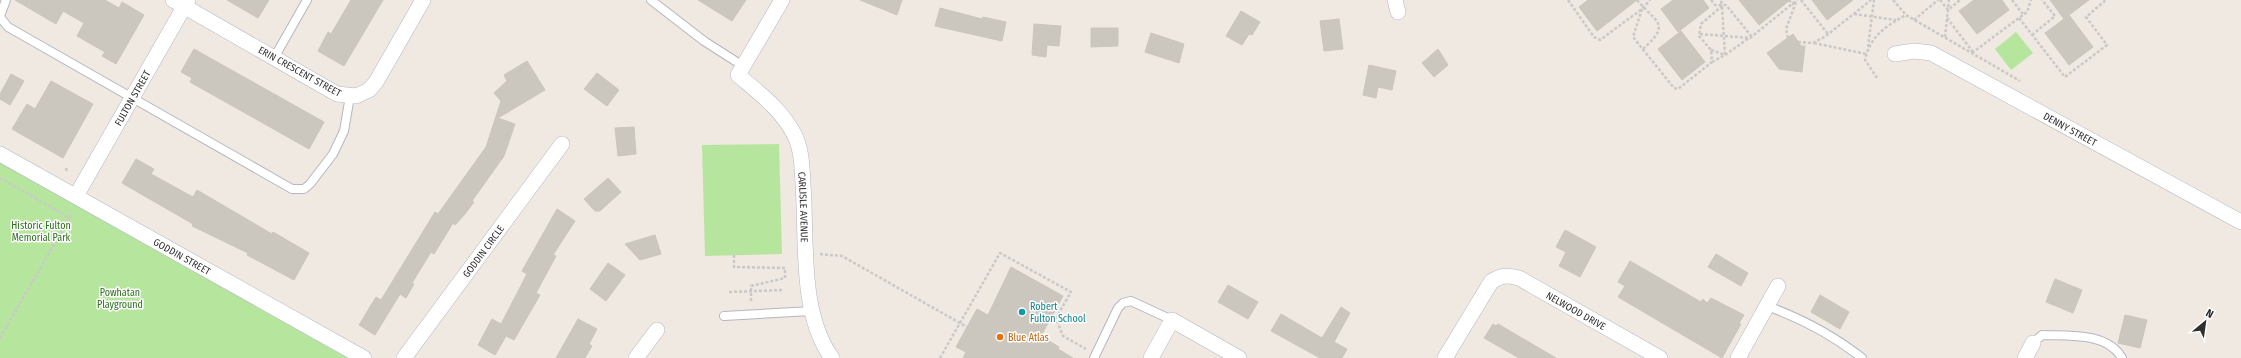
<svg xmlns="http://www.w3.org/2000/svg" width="2241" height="358" viewBox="0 0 2241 358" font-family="'Fira Sans Condensed',sans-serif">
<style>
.green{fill:#b6e59e}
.building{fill:#cbc7bf;stroke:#cbc5ba}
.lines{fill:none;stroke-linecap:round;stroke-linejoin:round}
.lane-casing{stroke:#b4b7c1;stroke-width:10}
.street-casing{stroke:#b4b7c1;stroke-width:16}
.path{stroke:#c9c9c9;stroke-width:2.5;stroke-dasharray:3 2;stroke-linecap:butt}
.lane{stroke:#fff;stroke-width:8}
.street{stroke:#fff;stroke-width:15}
.culture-dot{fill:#0f9aa8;stroke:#fff;stroke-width:1.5}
.food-dot{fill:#e8710a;stroke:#fff;stroke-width:1.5}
.labels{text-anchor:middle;stroke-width:3;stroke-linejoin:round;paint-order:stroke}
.street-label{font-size:10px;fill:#2e2e2e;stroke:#fff}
.park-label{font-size:10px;fill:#2c6e1b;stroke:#fff}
.culture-label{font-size:10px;fill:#0d838f;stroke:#fff;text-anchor:start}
.food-label{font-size:10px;fill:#c56008;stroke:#fff;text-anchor:start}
</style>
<rect width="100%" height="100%" fill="#efe9e1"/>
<g class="green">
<path d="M2016,32l17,21 -22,17 -16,-21z"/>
<path d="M779,144l3,110 -77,2 -3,-111z"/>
<path d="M0,162l348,196h-348z"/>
</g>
<g class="building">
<path d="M15,0h90l14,8 3,-6 22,13 -28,49 -14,-8 3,-4 -28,-16 7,-13 -21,-12 -7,13z"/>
<path d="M227,0h42l-11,18z"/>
<path d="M351,0h32l-39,66 -26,-15 10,-19 3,2z"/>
<path d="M698,0h48l-14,21z"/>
<path d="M860,0h42l-5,15z"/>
<path d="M1588,0h49l-40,31 -18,-24z"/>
<path d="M1673,0h30l6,8 -31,24 -17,-23z"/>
<path d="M1739,0h51l-31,25z"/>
<path d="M1812,0h41l-26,20z"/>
<path d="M1974,0h28l7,10 -32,24 -18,-23z"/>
<path d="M2050,0h39l-20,15 24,32 -24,18 -24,-32 19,-14z"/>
<path d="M940,8l42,11 1,-2 23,5 -4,19 -67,-15z"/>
<path d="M1241,11l19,11 -8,13 -3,-1 -7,11 -16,-9z"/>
<path d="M1339,19l4,30 -19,2 -4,-30z"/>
<path d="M1034,24l27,2 -2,20 -12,-1 -1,12 -14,-2z"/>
<path d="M1091,28h27v18l-27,1z"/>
<path d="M1681,31l24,31 -23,18 -24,-31z"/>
<path d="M1151,33l33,11 -5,19 -34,-11z"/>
<path d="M1793,34l8,12h4l-3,26 -23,-3 -12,-16z"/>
<path d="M194,49l130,73 -15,27 -119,-67 2,-4 -11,-6z"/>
<path d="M1438,49l10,16 -14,12 -12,-14z"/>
<path d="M527,61l18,29 -47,28 17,6 -11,32 -32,45 2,1 -9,12 -10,11 -2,-2 -19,31 -3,-2 -19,31 2,1 -8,14 -6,-4 -25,41 -16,-10 17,-28 5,3 54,-88 3,2 48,-67 15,-46 -7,-8 13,-12 -3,-6z"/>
<path d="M1369,65l27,6 -4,19 -14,-3 -2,11 -13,-3z"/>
<path d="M597,73l22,17 -12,16 -23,-17z"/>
<path d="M11,74l13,7 -14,24 -10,-6v-5z"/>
<path d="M51,81l42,23 -30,54 -51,-29 15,-25 8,5z"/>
<path d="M634,127l2,27 -18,2 -3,-28z"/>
<path d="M136,159l18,10 -3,5 42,23 4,-7 75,44 1,-2 36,21 -15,27 -47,-25 1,-2 -56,-27 1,-2 -71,-41z"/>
<path d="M608,178l13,14 -21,19h-5l-11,-12z"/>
<path d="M557,209l18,12 -22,34 3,1 -20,37 4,2 -26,45 -8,-4 -11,19 -17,-10 14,-26 9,5 26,-50 -5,-3z"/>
<path d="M1565,230l31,17 -16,30 -21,-11 7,-14 -10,-5z"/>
<path d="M655,235l6,19 -21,6 -15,-16z"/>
<path d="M1716,254l32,19 -7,13 -33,-19z"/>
<path d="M1630,261l71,41 2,-3 4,4 4,-5 33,17 -5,8 2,1 -19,34 -104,-61 7,-11 -7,-4z"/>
<path d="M608,263l17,12 -19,26 -16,-12z"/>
<path d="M1011,267l52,29 -22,40 18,11 -1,2 15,9h-110l3,-6 -10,-5 21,-38 11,6z"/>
<path d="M2055,279l27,11 -9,23 -27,-11z"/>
<path d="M1228,285l30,17 -10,17 -30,-17z"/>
<path d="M1820,295l29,17 -9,17 -29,-17z"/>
<path d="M1341,307l9,6 -16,29 13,7 -5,9h-22l-49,-27 10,-17 41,24z"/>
<path d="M2125,315l22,5 -7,28 -22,-5z"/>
<path d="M578,319l19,10 -8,15 3,2 -7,12h-29z"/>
<path d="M1493,324l3,2 2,-2 58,34h-37l-35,-20z"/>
</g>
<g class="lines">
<g class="lane-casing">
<g id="lane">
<path d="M651,0l53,41 39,25"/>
<path d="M0,16l6,-16"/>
<path d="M0,17l8,10 284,162h12l6,-5 23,-30 11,-23 6,-35"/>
<path d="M274,58l33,-58"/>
<path d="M1767,306c33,12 67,30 95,52"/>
<path d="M724,316l88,-5"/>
<path d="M2033,343l9,-8c27,1 65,-3 80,23"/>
<path d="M1094,358l24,-50 5,-5 8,-2 41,19"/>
</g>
</g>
<g class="street-casing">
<g id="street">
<path d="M173,0l164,94 19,2 13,-6 7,-8 47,-82"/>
<path id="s1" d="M782,0l-44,75c21,18 43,34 56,59 8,15 8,34 9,50 4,55 -4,129 29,174"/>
<path d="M1395,0l3,12"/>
<path id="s2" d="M1895,54l19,-3 17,2 310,169"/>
<path id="s3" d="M0,154l364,204"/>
<path id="s4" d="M76,196l112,-196"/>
<path id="s5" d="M404,358l158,-214"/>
<path d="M636,358l21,-28"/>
<path d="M1151,358l21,-38 67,38"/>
<path id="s6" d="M1445,358l46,-76c10,-7 16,-7 28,-4l141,80"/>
<path d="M1738,358l40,-72"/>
<path d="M2025,358l8,-15"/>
</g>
</g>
<g class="path">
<path d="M1568,0l26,37 6,3 42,-31 8,-9"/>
<path d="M1637,0c19,23 35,23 6,49"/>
<path d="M1711,0l4,5h11l26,32"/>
<path d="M1789,0l4,5"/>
<path d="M1801,0l27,34"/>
<path d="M1893,0l13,15 114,66"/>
<path d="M1940,0l8,10 12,-10"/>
<path d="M2012,0l11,14"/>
<path d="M1642,9l-9,28 41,51 4,1 34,-27 -1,-12 -12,-14 2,-12 21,-18 -1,-6"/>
<path d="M1854,14l42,6"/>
<path d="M1947,18l26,34"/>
<path d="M2019,18l46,59 42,-32 -21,-28 20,-17"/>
<path d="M1914,20l24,-20"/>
<path d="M1700,34l50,4 47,-38"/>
<path d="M2032,35l23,-19 -13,-16"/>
<path d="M1945,37l4,-37"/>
<path d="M1788,38l-2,-9 10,-27"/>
<path d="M1798,42l15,1 13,-7 45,-36"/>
<path d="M1814,43l52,11"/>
<path d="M1868,47l6,-47"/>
<path d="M1711,50l14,5 24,-17"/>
<path d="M1972,53l55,-41 4,-12"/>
<path d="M1712,62l13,-7 -3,-49"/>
<path d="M1877,78l-12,-18c5,-24 21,-34 41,-45"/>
<path d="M66,168l1,4"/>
<path d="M0,178l70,40"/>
<path d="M820,254l22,2 125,71"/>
<path d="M734,255v12l51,1v10l-34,8v16"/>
<path d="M729,292l54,-2"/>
<path d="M0,338l73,-126"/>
<path d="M940,358l60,-105 71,39 -15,26 7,18 23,13"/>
</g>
<use href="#lane" class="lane"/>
<use href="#street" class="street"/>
</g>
<circle class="culture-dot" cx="1022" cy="312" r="4"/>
<circle class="food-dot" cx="1000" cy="337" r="4"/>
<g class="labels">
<g class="street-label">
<text transform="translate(300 71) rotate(29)" y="4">ERIN CRESCENT STREET</text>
<text dy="4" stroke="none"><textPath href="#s4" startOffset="113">FULTON STREET</textPath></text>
<text dy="4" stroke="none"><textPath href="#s2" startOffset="195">DENNY STREET</textPath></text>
<text dy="4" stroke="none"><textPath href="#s1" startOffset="243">CARLISLE AVENUE</textPath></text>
<text dy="4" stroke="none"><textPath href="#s5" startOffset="133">GODDIN CIRCLE</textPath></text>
<text dy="4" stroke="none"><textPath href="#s3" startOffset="209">GODDIN STREET</textPath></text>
<text dy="4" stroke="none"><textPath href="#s6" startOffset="184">NELWOOD DRIVE</textPath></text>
</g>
<g class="park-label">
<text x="41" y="229">Historic Fulton<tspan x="41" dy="12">Memorial Park</tspan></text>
<text x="120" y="296">Powhatan<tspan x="120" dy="12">Playground</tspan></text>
</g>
<g class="culture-label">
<text x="1030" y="310">Robert<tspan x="1030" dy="12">Fulton School</tspan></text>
</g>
<g class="food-label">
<text x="1008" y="341">Blue Atlas</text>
</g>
</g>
<g transform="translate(2205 322) rotate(29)" stroke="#ffffff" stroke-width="3" paint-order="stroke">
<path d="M0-3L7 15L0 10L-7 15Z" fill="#2e2e2e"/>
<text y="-6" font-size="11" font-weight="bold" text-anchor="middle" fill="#2e2e2e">N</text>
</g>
</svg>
